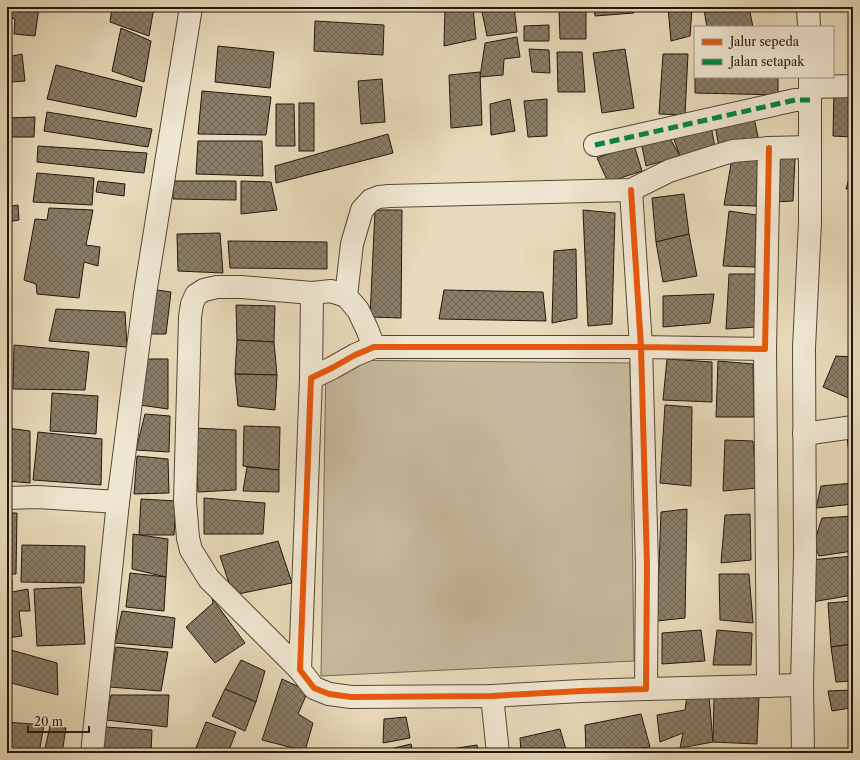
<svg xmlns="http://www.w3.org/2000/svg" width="860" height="760" viewBox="0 0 860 760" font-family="'Libre Caslon Text',serif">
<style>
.park{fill:#c7b99d;stroke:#756855}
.building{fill:url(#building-cross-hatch);stroke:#23180d}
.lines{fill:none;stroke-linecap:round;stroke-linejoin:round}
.minor-casing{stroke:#544838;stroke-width:24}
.minor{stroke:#f0e7d2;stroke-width:22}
.quiet{stroke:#00873e;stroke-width:5;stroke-dasharray:10 5;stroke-linecap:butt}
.cycleway-casing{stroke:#f0e7d2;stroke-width:8}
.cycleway{stroke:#e8590c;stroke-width:6}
</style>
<defs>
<pattern id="building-cross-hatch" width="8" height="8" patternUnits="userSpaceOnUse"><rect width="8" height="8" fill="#897d67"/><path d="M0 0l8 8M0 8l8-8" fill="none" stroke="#706553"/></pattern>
</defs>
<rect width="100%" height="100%" fill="#e8daba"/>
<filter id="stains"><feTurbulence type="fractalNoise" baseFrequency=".005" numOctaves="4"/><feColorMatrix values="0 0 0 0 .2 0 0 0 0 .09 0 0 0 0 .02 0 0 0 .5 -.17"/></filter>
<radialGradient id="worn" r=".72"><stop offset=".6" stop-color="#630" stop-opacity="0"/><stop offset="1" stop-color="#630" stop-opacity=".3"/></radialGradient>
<path class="park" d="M326,360l304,3 4,298 -313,15z"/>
<g class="building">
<path d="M10,7h29l-4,29 -21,-2 1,-15 -6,-2z"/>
<path d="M112,7h42l-5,29 -39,-14z"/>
<path d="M345,7h36v2h-37z"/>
<path d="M445,7h28l3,32 -32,7z"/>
<path d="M481,7h33l3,25 -30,4z"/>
<path d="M559,7h27v32h-26z"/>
<path d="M594,7h39l1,6 -39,3z"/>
<path d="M668,7h91v1l-9,4 3,15h-46l-3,-17 -12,-1 -2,27 -19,5z"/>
<path d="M315,21l69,4 -1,30 -69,-4z"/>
<path d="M549,25v16h-25v-15z"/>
<path d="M121,28l30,13 -7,41 -32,-11z"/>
<path d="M517,37l3,20 -16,2 -1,16 -23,2 5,-34z"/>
<path d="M218,46l56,6 -4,36 -55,-6z"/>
<path d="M529,49l20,1 1,23 -18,-1z"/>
<path d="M625,49l9,59 -32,5 -9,-60z"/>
<path d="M557,52h25l3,40h-27z"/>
<path d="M22,54l3,27 -14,1 -4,-12v-13z"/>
<path d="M663,54h25l-3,61 -26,-1z"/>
<path d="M695,63v14h83v18l-83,-2z"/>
<path d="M56,65l86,22 -6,30 -89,-18z"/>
<path d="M480,72l2,53 -31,3 -2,-53z"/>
<path d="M382,79l3,43 -24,2 -3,-43z"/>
<path d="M834,90l19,2v45l-20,-1z"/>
<path d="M202,91l69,6 -5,38 -68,-1z"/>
<path d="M510,99l5,32 -24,4 -1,-31z"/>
<path d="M547,99v37l-19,1 -4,-36z"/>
<rect x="299" y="103" width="15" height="48"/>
<path d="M276,104h18l1,42h-19z"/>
<path d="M47,112l105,17 -4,18 -104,-16z"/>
<path d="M35,117l-1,20h-27v-19z"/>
<path d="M754,118l6,28 -41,1 -4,-22z"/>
<path d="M711,126l5,27 -34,9 -10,-28z"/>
<path d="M667,133l13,23 -34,10 -5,-24z"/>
<path d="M388,134l5,19 -117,30 -1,-17z"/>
<path d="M198,141h64l1,35 -67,-2z"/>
<path d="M634,145l8,26 -34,11 -11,-24z"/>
<path d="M38,146l109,7 -3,20 -107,-11z"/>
<path d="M776,156l19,2 -2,43 -18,1z"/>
<path d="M732,158h26l-2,48 -32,-1z"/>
<path d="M853,165v24h-7z"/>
<path d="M37,173l57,5 -2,27 -59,-3z"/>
<path d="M98,181l27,3 -1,12 -28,-4z"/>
<path d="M173,181h63v19l-63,-1z"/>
<path d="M241,181l30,1 6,28 -36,4z"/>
<path d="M684,194l5,40 -33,8 -4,-44z"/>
<path d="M18,205l1,15 -12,2v-15z"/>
<path d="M49,208l44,2 -7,35 14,2 -2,19 -14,-4 -5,36 -42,-4 -1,-10 -12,-4 11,-61 12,1z"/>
<path d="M375,210h27l-1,108 -31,-1z"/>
<path d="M583,210l32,3 -3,111 -24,2z"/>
<path d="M729,211l27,4 -1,52 -32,-1z"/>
<path d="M853,230v14h-4z"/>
<path d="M220,233l3,40 -45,-2 -1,-37z"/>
<path d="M689,234l8,42 -34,6 -7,-40z"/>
<path d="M228,241l99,1v27l-97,-1z"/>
<path d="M576,249l1,69 -25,5 2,-72z"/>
<path d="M849,270h4v32h-2z"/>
<path d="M729,274h29l-2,53 -30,2z"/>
<path d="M157,290l14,2 -5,42h-20z"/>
<path d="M444,290l99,2 3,29 -107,-2z"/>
<path d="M714,294l-4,29 -47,4v-31z"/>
<path d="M236,305l39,1 -1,36 -37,-2z"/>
<path d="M56,309l69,3 2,35 -78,-6z"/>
<path d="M237,340l37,2 3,33 -42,-1z"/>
<path d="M14,345l75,7 -4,38 -72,-1z"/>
<path d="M836,356l17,1v43l-30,-13z"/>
<path d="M146,359h22v50l-28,-4z"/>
<path d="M667,359l45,3v40l-49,-2z"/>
<path d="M718,361l35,3 1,53h-38z"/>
<path d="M235,374l42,1 -2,35 -37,-4z"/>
<path d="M52,393l46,3 -2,38 -46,-3z"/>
<path d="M665,405l27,2 -1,79 -31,-3z"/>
<path d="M145,414l25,2 -1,36 -33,-2z"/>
<path d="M244,426l36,1 -1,43 -36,-4z"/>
<path d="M7,428l23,3v52l-23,-2z"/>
<path d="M194,428l42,2v60l-38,2z"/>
<path d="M38,432l64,7 -1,46 -68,-5z"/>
<path d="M847,438h6v37h-1z"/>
<path d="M725,440l28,1 4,47 -34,3z"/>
<path d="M137,456l31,3 1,34 -35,1z"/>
<path d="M247,467l32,3v22l-36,-1z"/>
<path d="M853,483v21l-37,4 5,-22z"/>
<path d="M204,498l61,5 -2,31h-59z"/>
<path d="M141,499l35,2 -2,34h-35z"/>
<path d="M687,509l-2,109 -28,3 4,-109z"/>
<path d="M7,513h10l-1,61h-9z"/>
<path d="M750,514l1,46 -30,3 4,-48z"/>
<path d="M853,516v35l-34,5 -5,-13 8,-25z"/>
<path d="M133,534l35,5 -2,38 -34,-8z"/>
<path d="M278,541l14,42 -59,12 -13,-39z"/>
<path d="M22,545l63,1 -1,37 -63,-1z"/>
<path d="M853,556v39l-41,7 -1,-42z"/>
<path d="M130,573l36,4 -2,34 -38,-4z"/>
<path d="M719,574h30l4,49 -33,-3z"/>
<path d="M7,579h5v13l16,-3 2,22h-11l3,25 -15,2z"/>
<path d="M81,587l4,57 -48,2 -3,-57z"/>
<path d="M212,598l33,45 -30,20 -29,-36 27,-24z"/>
<path d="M853,601v43l-22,3 -3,-44z"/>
<path d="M122,611l53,7 -3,30 -57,-5z"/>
<path d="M701,630l4,31 -43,3v-31z"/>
<path d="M717,630l35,3 -1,32h-38z"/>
<path d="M853,644v37l-17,1 -5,-35z"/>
<path d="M116,647l52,5 -7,39 -52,-4z"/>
<path d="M11,650l46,13 1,32 -51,-13z"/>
<path d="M241,660l24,11 -9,31 -31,-13z"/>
<path d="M282,679l26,12 -10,23 15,9 -8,28 -43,-11z"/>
<path d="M225,689l31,13 -11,29 -33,-15z"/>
<path d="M853,690v21l-3,-3 -18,3 -4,-20z"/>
<path d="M111,695h58l-2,32 -61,-7z"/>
<path d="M687,696h22l4,46 -33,6 3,-15 -23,9 -3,-27 28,-5z"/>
<path d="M759,696l-2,48 -44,-2 1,-45z"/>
<path d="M641,714l9,33 -39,6h-25l-1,-28z"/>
<path d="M406,717l4,21 -27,5 1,-24z"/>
<path d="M7,722l37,3 -5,28h-13l-19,-3z"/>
<path d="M206,722l30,10 -8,21h-34z"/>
<path d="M50,726l16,2 -4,25h-18z"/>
<path d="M105,727l47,3 -1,23h-53z"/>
<path d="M560,729l7,24h-46l-1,-15z"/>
<path d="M411,744l2,9h-40z"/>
<path d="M477,745l2,8h-41v-2z"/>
</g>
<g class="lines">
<g class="minor-casing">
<g id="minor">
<path d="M808,7l1,20"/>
<path d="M810,87l43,-1"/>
<path d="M595,145l200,-45h15"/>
<path d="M631,190l10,157 6,219 -1,123 -65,2 -89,5 -141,1 -22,-3 -15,-6 -14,-18 11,-292 21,-10 23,-13 19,-8h267l124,2 4,-201"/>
<path d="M346,296l6,-52 10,-34 9,-10 8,-3 10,-1 242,-6 38,-19 47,-15 17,-5 36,-3 41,-1"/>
<path d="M765,349l3,337"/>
<path d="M311,378l1,-85 19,-2 15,5 12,14 9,19 7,18"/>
<path d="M804,434l49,-7"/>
<path d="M7,498l30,-1 81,5"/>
<path d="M300,670l-91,-91 -18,-29 -3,-12 -3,-37 5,-184 2,-13 4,-9 8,-5 13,-3h24l71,6"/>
<path d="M646,689l156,-4"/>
<path d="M492,696l6,57"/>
<path d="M92,753l26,-251 27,-208 46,-287"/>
<path d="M803,753l-1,-68 3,-130 -1,-207 6,-126v-145"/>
</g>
</g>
<use href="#minor" class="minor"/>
<path class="quiet" d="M595,145l200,-45h15"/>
<g class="cycleway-casing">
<path id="cycleway" d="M631,190l10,157 6,219 -1,123 -65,2 -89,5 -141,1 -22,-3 -15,-6 -14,-18 11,-292 21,-10 23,-13 19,-8h267l124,2 4,-201"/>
</g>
<use href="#cycleway" class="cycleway"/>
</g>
<rect width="860" height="760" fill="none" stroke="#e8daba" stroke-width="24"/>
<rect x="8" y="8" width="844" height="744" fill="none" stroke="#23180d" stroke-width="2"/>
<rect x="12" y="12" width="836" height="736" fill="none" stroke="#23180d"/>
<rect x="694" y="26" width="140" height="52" fill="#f0e7d2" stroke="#9e9483"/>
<rect x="702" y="39" width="20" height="6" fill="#e8590c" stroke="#9e9483"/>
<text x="730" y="46" font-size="12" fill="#23180d">Jalur sepeda</text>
<rect x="702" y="59" width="20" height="6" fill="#00873e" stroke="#9e9483"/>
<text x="730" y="66" font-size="12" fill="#23180d">Jalan setapak</text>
<path d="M28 726v6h61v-6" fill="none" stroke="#23180d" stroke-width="2"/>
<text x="34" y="726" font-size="12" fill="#23180d" stroke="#f0e7d2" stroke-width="3" paint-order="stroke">20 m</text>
<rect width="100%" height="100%" filter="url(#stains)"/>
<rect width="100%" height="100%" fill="url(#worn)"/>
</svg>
